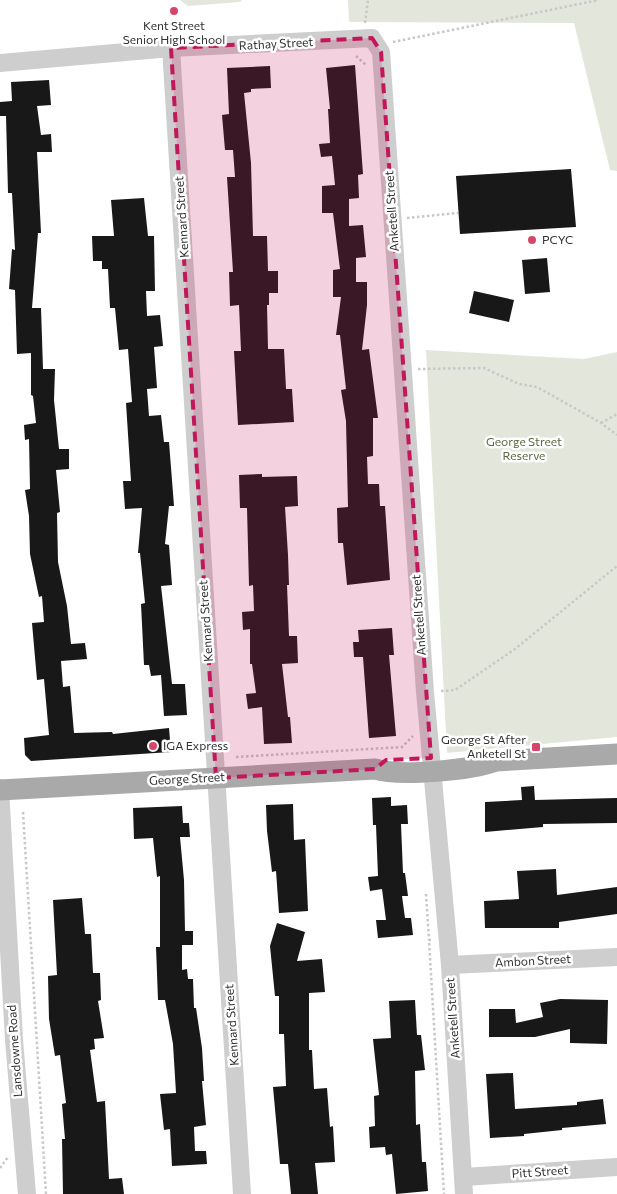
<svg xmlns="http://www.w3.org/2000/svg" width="617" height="1194" viewBox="0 0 617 1194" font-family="Commissioner,sans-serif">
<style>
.green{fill:#e3e7db}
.building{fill:#181818}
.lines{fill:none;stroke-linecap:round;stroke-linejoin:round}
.path{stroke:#c8c8c8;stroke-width:2.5;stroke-dasharray:2.5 2.5;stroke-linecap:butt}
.minor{stroke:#cecece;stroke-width:18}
.major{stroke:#a9a9a9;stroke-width:21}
.marked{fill:#c2185b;fill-opacity:0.2;stroke:#c2185b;stroke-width:4;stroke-dasharray:10 6;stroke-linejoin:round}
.poi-dot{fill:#d5466a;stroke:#fff;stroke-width:2}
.labels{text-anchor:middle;stroke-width:5;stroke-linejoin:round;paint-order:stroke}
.poi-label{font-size:12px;fill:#313131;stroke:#fff;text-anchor:start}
.street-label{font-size:12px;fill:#313131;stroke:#fff}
.park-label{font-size:12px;fill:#5b6942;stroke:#fff}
</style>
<rect width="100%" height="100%" fill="#fff"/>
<g class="green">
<path d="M180,0h62l-2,2 -52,4z"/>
<path d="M348,0h269v171l-7,-1 -36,-147 -225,-1z"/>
<path d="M426,350l158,9 33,-7v385l-170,16z"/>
</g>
<g class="building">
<path d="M355,65l8,109 -5,1 1,23 -10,1v27l14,-1 3,32 -10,1v24h11v23l-5,45 7,-1 9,69h-5v38l-6,1 1,27h11l1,22h5l5,74 -43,5 -4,-42h-5l-1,-35 11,-1 -2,-86 -5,-31 5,-1 -6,-54h-4l5,-38h-8v-27l7,-1 -7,-56h-11v-27l13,-1 -3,-29 -11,1 -2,-13 11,-1 -2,-34h2l-4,-41z"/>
<path d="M270,66l1,22 -20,1v3l-7,1 7,70 2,73h14l1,35h10v22h-9v12h-2l1,44h16l2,40h6l2,33 -56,3 -4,-74h7l-2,-46 -9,1 -1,-34h4l-6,-95h8l-2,-27h-8l-3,-35 7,-1 -2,-46z"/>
<path d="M49,80l2,25 -14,1 4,29 10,-1 1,18h-15l4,81h-3l-6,75h9l2,61h12l-1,31 5,49h10v20l-13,1 4,42 -3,1 1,49 9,44 4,38 14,-1 2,16 -26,2 2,26 7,-1 4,47 38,-1 1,2 56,-6 2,24 -140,9 -6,-6 -1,-17 25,-3 -5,-56 -7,1 -5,-57 12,-1 -2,-26 -3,1 -9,-43 -1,-38 -4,-26 5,-1 -1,-50 -4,1 -1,-15 12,-2 -3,-27 -2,-1v-42l-14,1 -2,-64 -6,-1 3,-40 3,1 -3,-57h-4l-2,-77h-6v-14l12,-1 -1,-19z"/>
<path d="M571,169l5,58 -116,7 -4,-58z"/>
<path d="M144,198l4,38h6l1,55h-9l1,25 13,-1 3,31 -9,1 3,41 -10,1 2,27 12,-1 3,27h5l5,64h-5l-4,38 4,1 3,40 -11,1 11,98h13l2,31 -23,1 -3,-41 -10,1 -2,-11h-5l-3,-61 4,-1 -5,-50h-2l4,-45 -17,1 -2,-28h8l-5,-78 6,-1 -4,-53 -9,1 -4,-42h-5l-2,-39h-6v-8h-9l-1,-25h22l-3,-36z"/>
<path d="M547,258l3,34 -25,2 -3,-34z"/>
<path d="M474,291l40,9 -5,22 -40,-9z"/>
<path d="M262,474v3l35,-1 1,30 -13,1 3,48 1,30h-2l2,51h8l1,27 -16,1 6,53h2l2,26 -28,1 -2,-37 -14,2 -2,-15 10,-1 -4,-29h-2v-35l-7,1 -1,-18 12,-1 -1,-26 -4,1 -2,-78h-7l-1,-33z"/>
<path d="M392,628l2,27h-5l7,81 -27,2 -6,-81h-9l-1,-15h6l-1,-12z"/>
<path d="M534,786l1,14 82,-2v25l-74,1v3l-58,5v-30l37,-2 -1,-13z"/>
<path d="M391,797v9l16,-1 1,19h-7l2,49h2l3,23h-6l3,22h6l2,17 -35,3 -2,-18h10l-4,-31 -12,2 -2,-14 10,-1 -2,-51h-3l-1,-27z"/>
<path d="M293,804l1,36 11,-1 3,72 -29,2 -3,-42 -4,1 -5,-41 -1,-26z"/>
<path d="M182,806l1,17h6l1,14h-10l4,43 1,51h8v14h-11v25l5,-1 1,10h5l1,29h2l6,40 2,33h-2l4,44 -12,2 1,24h11l1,13 -35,2 -2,-37 -6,1 -4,-36 16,-1 -3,-49 -8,-44h-7l-2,-53h4v-71l-3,1 -4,-39 -19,1 -1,-31z"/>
<path d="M556,869l1,26 60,-8v27l-58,8v6h-74l-1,-27 35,-2 -2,-28z"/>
<path d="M82,898l3,36h6l2,39h7l1,27 -3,1 6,37 -10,1 1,10 -5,1 7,52 8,-1 4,78 13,-1 2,16h-61l-1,-55h3l-3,-35 4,-1 -6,-48 -5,1 -6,-37 -1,-43 9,-1 -4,-75z"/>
<path d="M277,923l28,9 -8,29 25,-2 3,33 -16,1v57h3l2,39 13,-1 3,39 3,-1 2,36 -20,1 3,31h-27l-3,-30h-8l-7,-77 13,-1 -2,-52h-5v-38h-4l-5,-50z"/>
<path d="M560,999l48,1 -1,44 -37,-1v-14l-35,8h-46v-28h26l1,14 27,-6 -3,-14z"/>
<path d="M415,1000l2,35h4l4,35 -10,1 1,54 4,-1 2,38h4l2,29 -32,3 -4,-40 -6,1 -1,-8 -15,1 -1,-21 6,-1 -1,-30 5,-1 -6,-56 18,-1 -2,-37z"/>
<path d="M513,1073l2,36 62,-4v-3l26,-3 3,25 -44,4v2l-38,4v2l-34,2 -4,-64z"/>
</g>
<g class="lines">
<g class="path">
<path d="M365,23l3,-23"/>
<path d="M393,42l206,-42"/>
<path d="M356,56l10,9"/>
<path d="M407,218l51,-5"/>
<path d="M418,369l66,-1 35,16 18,3 64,36 16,12"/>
<path d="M601,423l16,-9"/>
<path d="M441,691l14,-1 60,-41 102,-83"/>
<path d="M445,737l19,7 29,-1"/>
<path d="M236,757l166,-10 11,-11"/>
<path d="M23,812l23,382"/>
<path d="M426,894l3,46"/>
<path d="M431,940h-2l15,254"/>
<path d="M0,1168l8,-11"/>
</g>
<g class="minor">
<path d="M171,48l71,1146"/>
<path d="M0,63l171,-15 201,-10 9,14 44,640 25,273 14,229"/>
<path d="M0,788l14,252 13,154"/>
<path d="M450,965l167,-8"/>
<path d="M464,1177l153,-10"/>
</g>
<path class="major" d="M0,790l375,-21c25,8 96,1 121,-8l121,-7"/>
</g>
<path class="marked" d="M372,38l9,14 50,706 -45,2 -11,9 -159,9 -45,-730z"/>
<g class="poi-dot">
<circle cx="174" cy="11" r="5"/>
<circle cx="532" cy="240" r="5"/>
<circle cx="153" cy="746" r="5"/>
<rect x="531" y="742" width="10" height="10" rx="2.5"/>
</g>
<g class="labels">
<g class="poi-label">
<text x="174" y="30" text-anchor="middle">Kent Street<tspan x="174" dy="14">Senior High School</tspan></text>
<text x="542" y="244">PCYC</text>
<text x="526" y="744" text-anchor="end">George St After<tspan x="526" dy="14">Anketell St</tspan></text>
<text x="163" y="750">IGA Express</text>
</g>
<g class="street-label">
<text transform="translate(276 44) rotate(-3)" y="4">Rathay Street</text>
<text transform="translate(392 211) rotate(-94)" y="4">Anketell Street</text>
<text transform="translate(182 217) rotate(-94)" y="4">Kennard Street</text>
<text transform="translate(419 615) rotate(-94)" y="4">Anketell Street</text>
<text transform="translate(206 621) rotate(-94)" y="4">Kennard Street</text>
<text transform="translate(187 779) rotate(-3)" y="4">George Street</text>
<text transform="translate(533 961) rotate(-3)" y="4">Ambon Street</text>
<text transform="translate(453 1018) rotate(-94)" y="4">Anketell Street</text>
<text transform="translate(232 1025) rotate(-94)" y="4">Kennard Street</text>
<text transform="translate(15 1051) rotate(-94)" y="4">Lansdowne Road</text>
<text transform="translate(540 1172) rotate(-4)" y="4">Pitt Street</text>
</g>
<g class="park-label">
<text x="524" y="446">George Street<tspan x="524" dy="14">Reserve</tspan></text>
</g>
</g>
</svg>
